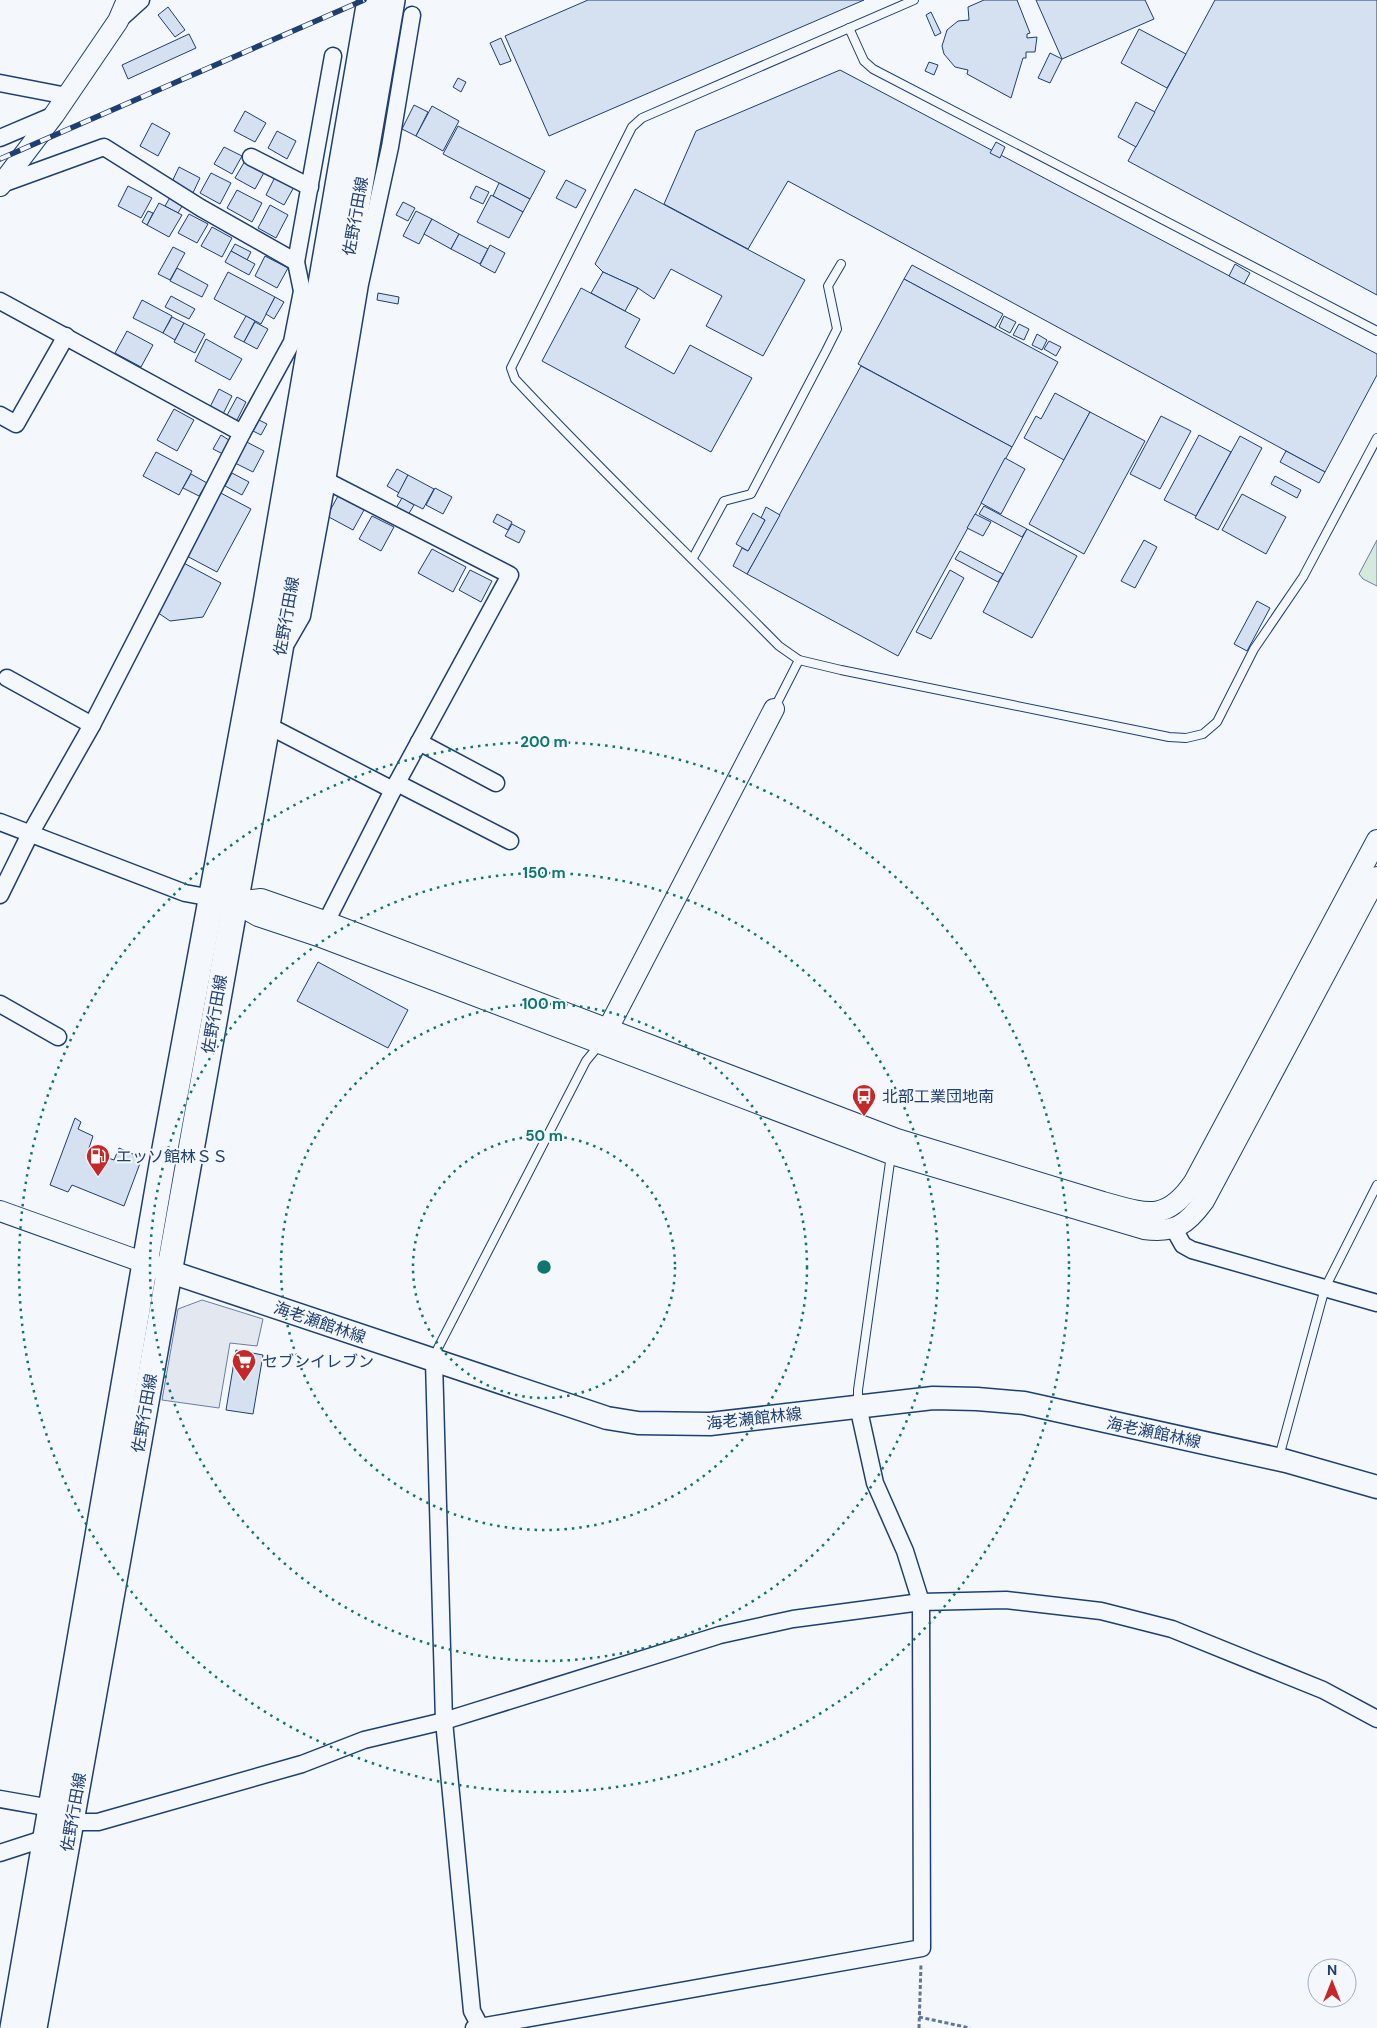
<svg xmlns="http://www.w3.org/2000/svg" width="1377" height="2028" viewBox="0 0 1377 2028" font-family="'DM Sans','Noto Sans JP',sans-serif">
<style>
.green{fill:#d7e8df;stroke:#687fa3}
.parking{fill:#e3e8f0;stroke:#687fa3}
.building{fill:#d5e0f0;stroke:#1d3f73}
.lines{fill:none;stroke-linecap:round;stroke-linejoin:round}
.service-casing{stroke:#1d3f73;stroke-width:10}
.minor-casing{stroke:#1d3f73;stroke-width:19}
.tertiary-casing{stroke:#1d3f73;stroke-width:22}
.secondary-casing{stroke:#1d3f73;stroke-width:25}
.primary-casing{stroke:#1d3f73;stroke-width:28}
.path{stroke:#5e769c;stroke-width:3;stroke-dasharray:4 2.5;stroke-linecap:butt}
.service{stroke:#f4f7fb;stroke-width:8}
.minor{stroke:#f4f7fb;stroke-width:16}
.tertiary{stroke:#f4f7fb;stroke-width:20}
.secondary{stroke:#f4f7fb;stroke-width:22}
.primary{stroke:#f4f7fb;stroke-width:25}
.rail-casing{stroke:#1d3f73;stroke-width:5.5}
.rail{stroke:#f4f7fb;stroke-width:4;stroke-dasharray:11;stroke-linecap:butt}
.ring{fill:none;stroke:#0f766e;stroke-width:2.5;stroke-dasharray:2.5 5}
.labels{text-anchor:middle;stroke-width:4;stroke-linejoin:round;paint-order:stroke}
.street-label{font-size:16px;fill:#1d3f73;stroke:#f4f7fb}
.poi-label{font-size:16px;fill:#1d3f73;stroke:#f4f7fb;text-anchor:start}
.centre{fill:#0f766e;stroke:#f4f7fb;stroke-width:2.5}
.ring-label{font-size:15px;text-anchor:middle;font-weight:bold;fill:#0f766e;stroke:#f4f7fb;stroke-width:4;stroke-linejoin:round;paint-order:stroke}
</style>
<rect width="100%" height="100%" fill="#f4f7fb"/>
<path class="green" d="M1377,540v46l-14,-7 -4,-5z"/>
<path class="parking" d="M202,1300l61,19 -6,27 -27,-3 -11,65 -57,-8 16,-91z"/>
<g class="building">
<path d="M588,0h276l-315,136 -44,-100z"/>
<path d="M984,0h33l13,33 -3,1v4l10,-1 -2,15h-9v6h-3l-12,40 -44,-24 1,-4 -13,-3 -11,-13 -2,-8 5,-16 11,-9 11,-1 -1,-13z"/>
<path d="M1036,0h109l9,19 -92,40z"/>
<path d="M1215,0h162v295l-249,-134z"/>
<path d="M168,7l17,23 -10,7 -17,-22z"/>
<path d="M931,12l10,21 -6,3 -9,-21z"/>
<path d="M1139,29l47,25 -19,34 -46,-25z"/>
<path d="M189,34l7,14 -68,31 -6,-14z"/>
<path d="M501,38l10,23 -11,4 -10,-22z"/>
<path d="M1050,53l12,6 -12,24 -12,-5z"/>
<path d="M929,62l9,3 -4,10 -9,-4z"/>
<path d="M840,70l537,284v21l-52,97 -537,-291 -40,68 -84,-45 32,-73z"/>
<path d="M458,78l8,4 -5,10 -8,-5z"/>
<path d="M1136,102l19,10 -19,35 -18,-10z"/>
<path d="M414,105l14,7 -12,24 -14,-7z"/>
<path d="M432,106l27,15 -16,30 -27,-15z"/>
<path d="M245,111l21,12 -11,19 -21,-11z"/>
<path d="M152,123l18,10 -12,23 -18,-10z"/>
<path d="M458,126l87,45 -15,28 -87,-45z"/>
<path d="M277,131l19,10 -9,18 -19,-11z"/>
<path d="M996,142l9,5 -5,11 -10,-5z"/>
<path d="M224,147l18,9 -10,18 -18,-10z"/>
<path d="M246,159l20,10 -11,20 -20,-11z"/>
<path d="M179,167l21,11 -9,19 -21,-11z"/>
<path d="M211,173l20,10 -11,21 -20,-11z"/>
<path d="M275,177l19,10 -10,18 -18,-10z"/>
<path d="M566,180l20,10 -10,18 -20,-10z"/>
<path d="M499,183l31,16 -7,13 -30,-16z"/>
<path d="M128,186l24,12 -11,20 -23,-12z"/>
<path d="M476,186l13,6 -6,12 -13,-6z"/>
<path d="M635,189l170,91 -42,76 -57,-30 16,-30 -51,-27 -17,30 -16,-11 -35,-16 -8,-8z"/>
<path d="M237,190l25,13 -10,19 -25,-14z"/>
<path d="M172,194l13,7 -7,12 -13,-7z"/>
<path d="M491,195l32,17 -14,26 -32,-16z"/>
<path d="M403,202l12,6 -7,13 -12,-6z"/>
<path d="M159,203l23,12 -13,22 -22,-12z"/>
<path d="M270,205l18,10 -12,23 -18,-10z"/>
<path d="M148,211l5,2 -6,12 -5,-3z"/>
<path d="M416,211l16,8 -13,25 -16,-8z"/>
<path d="M189,214l19,10 -11,19 -19,-10z"/>
<path d="M432,219l27,15 -8,15 -27,-15z"/>
<path d="M212,227l20,11 -10,19 -21,-11z"/>
<path d="M459,234l29,15 -8,15 -29,-15z"/>
<path d="M235,244l16,8 -4,8 -16,-9z"/>
<path d="M490,245l15,8 -10,20 -15,-8z"/>
<path d="M173,247l12,6 -15,27 -12,-6z"/>
<path d="M231,251l24,13 -6,11 -24,-13z"/>
<path d="M265,256l23,12 -11,20 -22,-12z"/>
<path d="M1235,264l15,9 -6,11 -15,-8z"/>
<path d="M912,265l91,49 -8,14 -91,-49z"/>
<path d="M177,268l31,17 -6,12 -32,-16z"/>
<path d="M228,272l47,25 -14,27 -47,-25z"/>
<path d="M603,272l35,16 -13,23 -34,-18z"/>
<path d="M904,279l154,83 -46,85 -154,-83z"/>
<path d="M581,288l59,31 -15,28 49,27 16,-29 62,33 -41,74 -169,-91z"/>
<path d="M378,293l21,4 -1,7 -21,-4z"/>
<path d="M171,296l24,13 -6,10 -24,-12z"/>
<path d="M275,297l9,5 -10,17 -8,-5z"/>
<path d="M142,300l30,16 -9,17 -30,-15z"/>
<path d="M246,316l9,5 -11,21 -10,-5z"/>
<path d="M1004,316l12,6 -6,11 -11,-6z"/>
<path d="M172,317l12,6 -9,17 -12,-7z"/>
<path d="M255,322l13,7 -11,20 -13,-7z"/>
<path d="M184,323l21,11 -10,19 -21,-11z"/>
<path d="M1019,324l10,5 -5,11 -11,-5z"/>
<path d="M127,331l26,14 -12,22 -26,-14z"/>
<path d="M1037,334l10,6 -5,10 -10,-5z"/>
<path d="M206,339l36,20 -12,21 -35,-19z"/>
<path d="M1049,341l12,6 -5,9 -12,-7z"/>
<path d="M861,366l151,81 -114,209 -151,-82z"/>
<path d="M219,389l13,7 -9,18 -13,-7z"/>
<path d="M1055,393l35,19 -26,48 -40,-22 12,-22 5,3z"/>
<path d="M237,397l9,5 -11,22 -10,-5z"/>
<path d="M174,409l20,11 -17,31 -20,-11z"/>
<path d="M1090,412l55,29 -61,113 -55,-30z"/>
<path d="M1161,416l30,15 -31,58 -30,-15z"/>
<path d="M259,420l8,4 -6,11 -8,-4z"/>
<path d="M221,435l11,7 -7,13 -12,-6z"/>
<path d="M1199,435l32,17 -35,64 -32,-16z"/>
<path d="M1240,436l22,12 -44,82 -23,-12z"/>
<path d="M243,440l21,11 -11,21 -22,-11z"/>
<path d="M1286,451l39,21 -6,11 -39,-21z"/>
<path d="M156,452l36,19 -13,24 -36,-19z"/>
<path d="M1005,458l20,11 -24,45 -20,-11z"/>
<path d="M397,469l11,6 -9,18 -12,-7z"/>
<path d="M232,473l17,9 -7,13 -17,-9z"/>
<path d="M191,474l16,9 -8,13 -16,-8z"/>
<path d="M408,475l26,14 -11,20 -26,-13z"/>
<path d="M1275,476l26,14 -4,8 -26,-14z"/>
<path d="M435,488l17,9 -9,17 -17,-9z"/>
<path d="M217,491l34,18 -34,63 -34,-18z"/>
<path d="M1242,494l44,23 -20,37 -44,-24z"/>
<path d="M338,496l26,14 -11,20 -26,-14z"/>
<path d="M402,498l12,7 -6,10 -12,-7z"/>
<path d="M984,506l43,23 -5,8 -43,-23z"/>
<path d="M766,507l14,8 -33,59 -14,-8 9,-18 6,3 17,-31 -4,-2z"/>
<path d="M753,513l12,7 -17,31 -12,-7z"/>
<path d="M497,514l15,8 -4,8 -15,-8z"/>
<path d="M975,514l16,8 -8,14 -16,-8z"/>
<path d="M372,516l22,11 -13,24 -22,-12z"/>
<path d="M512,524l13,7 -6,12 -14,-7z"/>
<path d="M1027,529l50,27 -45,82 -49,-26z"/>
<path d="M1144,540l13,7 -22,41 -14,-7z"/>
<path d="M432,549l34,18 -13,25 -35,-19z"/>
<path d="M960,551l43,23 -5,8 -43,-23z"/>
<path d="M180,561l41,22 -18,34 -33,4 -16,-11z"/>
<path d="M470,570l22,11 -11,21 -22,-12z"/>
<path d="M950,570l14,8 -33,61 -15,-7z"/>
<path d="M1257,601l13,7 -23,43 -13,-7z"/>
<path d="M318,962l90,48 -20,38 -91,-47z"/>
<path d="M75,1118l6,4 -3,7 15,7 -5,15 26,9 5,-12 23,10 -18,48 -52,-21 -4,7 -18,-7z"/>
<path d="M236,1350l27,5 -10,59 -27,-4z"/>
</g>
<g class="lines">
<g class="service-casing">
<g id="service">
<path d="M914,0l-272,118 -10,9 -121,241 4,11c85,91 176,178 264,267l20,14 42,10 328,67 17,1 17,-4 14,-12 37,-73 49,-72 74,-139"/>
<path d="M849,28l15,33 9,8 504,262"/>
<path d="M693,558l31,-57 27,-7 75,-143 11,-22 -9,-43 13,-22"/>
<path d="M774,709l25,-49"/>
<path d="M435,1359l3,-11 148,-287 14,-17"/>
<path d="M858,1403v-13l33,-235"/>
<path d="M1279,1457l46,-169 52,-103"/>
</g>
</g>
<g class="minor-casing">
<g id="minor">
<path d="M120,19l21,-19"/>
<path d="M0,83l67,13"/>
<path d="M0,138l54,-23"/>
<path d="M251,157l59,30"/>
<path d="M296,262l37,-206"/>
<path d="M0,301l242,132"/>
<path d="M0,415l16,9 50,-88"/>
<path d="M287,642l15,-26 25,-135 33,-197 30,-137 22,-132"/>
<path d="M7,678l85,47"/>
<path d="M267,725l126,65"/>
<path d="M419,742l77,41"/>
<path d="M397,783l113,58"/>
<path d="M0,822l185,71 27,5"/>
<path d="M0,895l30,-61 62,-109 150,-292 50,-91 10,-51 -6,-29 -95,-54 -97,-61 -102,37"/>
<path d="M321,932l72,-142 117,-215 -183,-94"/>
<path d="M0,1004l58,33"/>
<path d="M1174,1229l9,16 9,5 185,53"/>
<path d="M434,1361l10,360 28,290 9,17"/>
<path d="M0,1799l51,9"/>
<path d="M71,1822h27l204,-58 62,-24 80,-19 276,-86 73,-16 128,-17 85,-2 95,11 71,18 151,61 54,29"/>
<path d="M0,1853l46,-15"/>
<path d="M474,2028l448,-80 -1,-346 -16,-51 -30,-68 -17,-77"/>
</g>
</g>
<g class="tertiary-casing">
<g id="tertiary">
<path d="M0,186l54,-71 64,-94 9,-21"/>
<path d="M221,900l13,2 27,-3 66,23 570,217 206,63c43,12 63,21 91,-20l183,-342"/>
<path d="M234,902l24,14 60,20 573,218 253,75c30,4 42,-3 60,-28l173,-324"/>
<path d="M601,1042l173,-333"/>
<path d="M0,1211l145,52"/>
</g>
</g>
<g class="secondary-casing">
<path id="secondary" d="M153,1266l454,152 31,5 72,1 223,-26 44,1 47,4 262,58 91,26"/>
</g>
<g class="primary-casing">
<g id="primary">
<path d="M13,2028l149,-863 104,-562 104,-603"/>
<path d="M34,2028l233,-1303 125,-725"/>
</g>
</g>
<g class="path">
<path d="M919,2017l51,11"/>
<path d="M919,2028l2,-64"/>
</g>
<use href="#service" class="service"/>
<use href="#minor" class="minor"/>
<use href="#tertiary" class="tertiary"/>
<use href="#secondary" class="secondary"/>
<use href="#primary" class="primary"/>
<g class="rail-casing">
<path id="rail" d="M0,159l364,-159"/>
</g>
<use href="#rail" class="rail"/>
</g>
<g class="ring">
<circle cx="544" cy="1267" r="131"/>
<circle cx="544" cy="1267" r="263"/>
<circle cx="544" cy="1267" r="394"/>
<circle cx="544" cy="1267" r="525"/>
</g>
<defs>
<g id="bus-pin" transform="scale(1.25)"><path d="M0 17L-7.5 6A9.5 9.5 0 1 1 7.5 6Z" fill="#c62828" stroke="#f4f7fb"/><path d="M-5-6H5V4H4V6H2V4H-2V6H-4V4H-5ZM-3.5-4V0h7V-4ZM-3.5 1.2v1.5H-2V1.2ZM2 1.2v1.5H3.5V1.2Z" fill="#fff"/></g>
<g id="fuel-pin" transform="scale(1.25)"><path d="M0 17L-7.5 6A9.5 9.5 0 1 1 7.5 6Z" fill="#c62828" stroke="#f4f7fb"/><path d="M-5.5-6h7V0h2V4h1.3V-2.5L3-4.5l.8-.8L6-3V5H2.5V1h-1V6h-7ZM-4.2-4.7v3.2H.2V-4.7Z" fill="#fff"/></g>
<g id="supermarket-pin" transform="scale(1.25)"><path d="M0 17L-7.5 6A9.5 9.5 0 1 1 7.5 6Z" fill="#c62828" stroke="#f4f7fb"/><path d="M-6-5.5h2.5l.6 2H6L4.5 2H-2.5L-4.4-4H-6ZM-1.5 3.2a1.3 1.3 0 1 0 .1 0ZM3 3.2a1.3 1.3 0 1 0 .1 0Z" fill="#fff"/></g>
</defs>
<g fill-rule="evenodd">
<use href="#bus-pin" x="864" y="1096"/>
<use href="#fuel-pin" x="98" y="1156"/>
<use href="#supermarket-pin" x="244" y="1361"/>
</g>
<g class="labels">
<g class="street-label">
<text transform="translate(355 216) rotate(-80)" y="6">佐野行田線</text>
<text transform="translate(286 616) rotate(-80)" y="6">佐野行田線</text>
<text transform="translate(214 1014) rotate(-80)" y="6">佐野行田線</text>
<text transform="translate(320 1322) rotate(19)" y="6">海老瀬館林線</text>
<text transform="translate(144 1413) rotate(-80)" y="6">佐野行田線</text>
<text transform="translate(754 1418) rotate(-6)" y="6">海老瀬館林線</text>
<text transform="translate(1154 1432) rotate(12)" y="6">海老瀬館林線</text>
<text transform="translate(73 1812) rotate(-80)" y="6">佐野行田線</text>
</g>
<g class="poi-label">
<text x="882" y="1102">北部工業団地南</text>
<text x="116" y="1162">エッソ館林ＳＳ</text>
<text x="262" y="1367">セブンイレブン</text>
</g>
</g>
<circle cx="544" cy="1267" r="8" class="centre"/>
<g class="ring-label">
<text x="544" y="747">200 m</text>
<text x="544" y="878">150 m</text>
<text x="544" y="1009">100 m</text>
<text x="544" y="1141">50 m</text>
</g>
<g transform="translate(1332 1983)"><circle r="24" fill="#f4f7fb" stroke="#9eadc5"/>
<path d="M0-4L9 19L0 12L-9 19Z" fill="#c62828"/>
<text y="-8" font-size="14" font-weight="bold" text-anchor="middle" fill="#1d3f73">N</text>
</g>
</svg>
